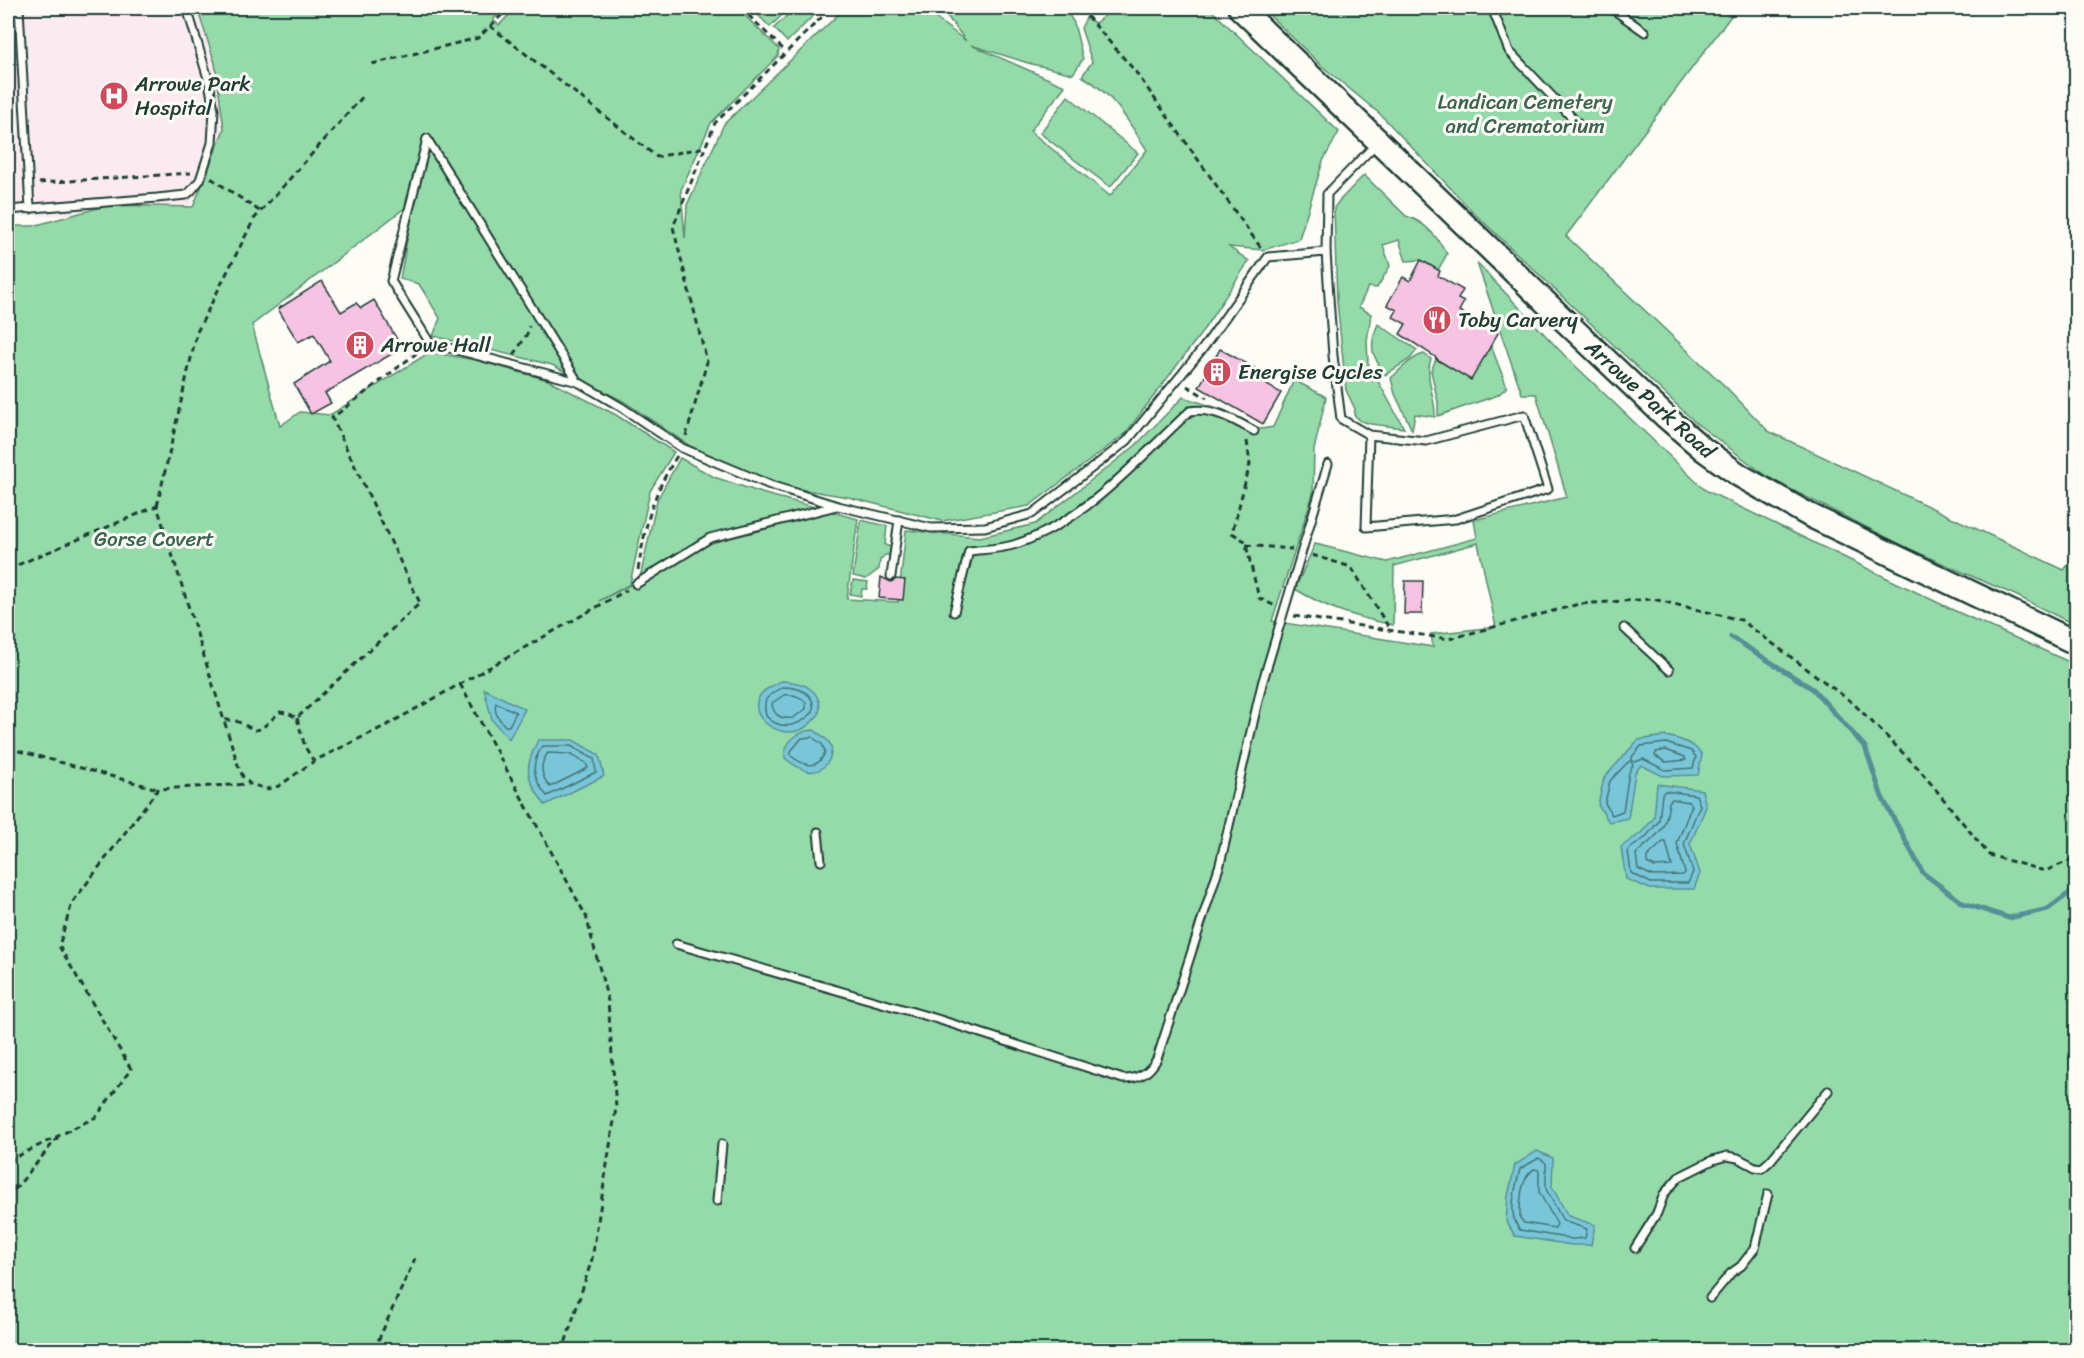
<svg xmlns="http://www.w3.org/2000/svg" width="2084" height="1358" viewBox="0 0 2084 1358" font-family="Sriracha,sans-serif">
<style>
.built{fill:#fbebf1}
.green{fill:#94dba9;stroke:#5a8c6e;stroke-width:1.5}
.water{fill:#7ac6d9;stroke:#568f97;stroke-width:1.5}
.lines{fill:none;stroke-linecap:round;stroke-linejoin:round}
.shore{stroke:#437476;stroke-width:1.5}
.stream{stroke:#568f97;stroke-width:5}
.building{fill:#f6c3e2;stroke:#1f3d34;stroke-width:1.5}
.lane-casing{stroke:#1f3d34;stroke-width:11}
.primary-casing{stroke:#1f3d34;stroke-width:27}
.path{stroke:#1f3d34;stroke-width:3;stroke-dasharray:6 4.5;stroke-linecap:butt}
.lane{stroke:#fdfcf7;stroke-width:7}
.primary{stroke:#fdfcf7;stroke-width:22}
.labels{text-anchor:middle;stroke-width:6;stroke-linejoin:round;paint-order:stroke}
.poi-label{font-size:21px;fill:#1f3d34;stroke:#fdfcf7;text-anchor:start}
.park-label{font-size:21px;fill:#3c6451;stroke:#fdfcf7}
.street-label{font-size:21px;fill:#1f3d34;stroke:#fdfcf7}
</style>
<rect width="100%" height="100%" fill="#fdfcf7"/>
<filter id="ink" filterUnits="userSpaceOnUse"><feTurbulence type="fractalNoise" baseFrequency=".0167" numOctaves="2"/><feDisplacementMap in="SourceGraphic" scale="12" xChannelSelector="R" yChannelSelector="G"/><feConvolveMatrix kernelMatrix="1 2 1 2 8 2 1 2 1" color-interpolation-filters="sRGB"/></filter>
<g filter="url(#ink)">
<path class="built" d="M8,8h191l16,55 9,66 -19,49 -18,33 -179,6z"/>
<g class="green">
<path d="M197,8h308l-12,12 6,5 17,-17h221l42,41 -1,7 -67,67 -30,67 4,48 2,-33 37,-81 121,-116h48l5,5 24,-5 44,33 -25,-33h124l9,15 9,36 -10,15 -45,-11 -57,-18 94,41 -35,45 80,65 37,-46c-20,-30 -33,-56 -65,-74l10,-14 -11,-34 5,-10 9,5 20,-15h94l130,124 -16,29 -24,78 -36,11 -34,-3 20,14 -49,74 -75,99 -96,72 -87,15 -94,-24 -55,-9 -52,-19 -51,-23 -67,-45 -71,-36 -119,-29 7,-18 -21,-34 -19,-5 14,-78 -162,124 28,101 20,-14 30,3 100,-63 45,8 73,20 68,35 58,37 -24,39 -20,93 -31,17 112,-58 121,-31 26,7 -11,80 51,3 8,-72 74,7 55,-13 100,-78 48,-49 41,13 37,19 12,-2 21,-47 32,17 -12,53 -1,44 -41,127 161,26 -2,-13 65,-7 -18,-84 -84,23 -1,59c-38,-8 -65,-16 -98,-36l20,-45 72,18 90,-24 -3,-18 93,-23 -31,-103h-14l-45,-131 89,94 139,133 248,120 123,55v685h-2068v-1124h25l76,-21 84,2 31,-78 -9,-66z"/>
<path d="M751,8h38l-19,19z"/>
<path d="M795,8h26l-34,34 -13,-14z"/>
<path d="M1262,8h475l-171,228 161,152 41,43 296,139 12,-15v57l-9,9 -52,-26 -103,-45 -140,-70 -76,-57 -220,-208 -96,-101 -57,-47z"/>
<path d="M1068,96l70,57 -28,34 -70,-54z"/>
<path d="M1364,175l42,41c18,5 32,22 41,38l-9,16 -17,-10 -15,1 -7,-21 -16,5 7,21 -13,22 -9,-1 -9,20 12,7 -4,27 1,22 36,65 -33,-4 -10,-3 -7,-6 1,-6 -9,-19 -9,-89 -3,-93 5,-7z"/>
<path d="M1378,324l39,26 -7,9 -25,16c-13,-20 -17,-28 -7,-51z"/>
<path d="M1491,346l16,41 -9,8 -60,21v-14l-7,-31 5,-12 35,20z"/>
<path d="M1424,354l7,5c-7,20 5,38 4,58l-20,-3 -3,16 -17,-36 -4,-16c9,-8 21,-21 33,-24z"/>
<path d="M680,458l34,19 51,17 53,14 -109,28 -69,42 17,-78z"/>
<path d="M861,520l26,6 -2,19 6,2v8h-6l-5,5 -1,9 -13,10 -13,-3z"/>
<path d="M853,580l15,2 -1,7h-5l-1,7 -11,-2z"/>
</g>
<g class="water">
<path d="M781,681c21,0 43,9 38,33 -6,7 -13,15 -22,17 -20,6 -52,-15 -36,-37 4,-5 14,-10 20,-13z"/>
<path d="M484,689l41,20 -16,30 -17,-19z"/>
<path d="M814,730c5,4 15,9 17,16 2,4 -1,11 -2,14 -12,21 -31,9 -44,-2 -1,-17 13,-27 29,-28z"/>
<path d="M1666,736c15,4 27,6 36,19l-4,20 -35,1 -22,-11 -6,8 -7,45 -19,4 -11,-17 6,-27 34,-38z"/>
<path d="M538,740h35l26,15 5,21 -59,29c-19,-28 -22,-34 -7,-65z"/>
<path d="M1657,784l45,6 4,17 -16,37 10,29 -6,16h-44l-24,-10 -5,-32 20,-14 13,-15z"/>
<path d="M1537,1151l16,7 -1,29 16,29 27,9 -4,20h-19l-57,-9 -9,-15 2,-25 7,-31z"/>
</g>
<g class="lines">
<g class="shore">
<path d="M782,687c17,0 34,6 31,25 -13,14 -32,20 -47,4 -4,-20 2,-19 16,-29z"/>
<path d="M784,695c9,-1 17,1 22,8v6l-13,9c-12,1 -20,-2 -21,-15z"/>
<path d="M496,703l20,9 -7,14h-4c-6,-7 -12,-14 -9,-23z"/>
<path d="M812,737l10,7 3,8c-7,19 -21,14 -34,4v-5l11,-13z"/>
<path d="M1666,743l25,8 5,6 -3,11 -28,2 -22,-11 -8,3 -3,-2v-3l9,-11z"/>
<path d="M543,746h28l23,13 2,13 -49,24c-14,-17 -18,-32 -4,-50z"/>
<path d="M1666,750l19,7 1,3 -20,2 -11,-6 1,-4z"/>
<path d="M548,753l21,1 17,9 2,5 -38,19c-9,-11 -11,-23 -2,-34z"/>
<path d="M1628,762l3,-1 2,4 -4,7 -6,39 -11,4 -7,-12 5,-22z"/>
<path d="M1665,791l31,4 4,10 -16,39 9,28 -5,11h-37l-20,-10 -3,-23 17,-12 14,-17 3,-27z"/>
<path d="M1672,799l17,3 3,3 -15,38 8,30 -2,2 -30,1 -15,-7 -2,-15c22,-21 29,-19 33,-52z"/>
<path d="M1666,842l6,24 -17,1 -8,-4v-6l16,-15z"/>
<path d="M1539,1158l7,5v26l16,30 4,3 21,7 -2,9 -13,1 -52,-9c-14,-16 -4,-42 0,-61z"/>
<path d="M1534,1169l5,1v22l18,32 -2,4 -31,-5 -4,-5c0,-16 0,-40 14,-49z"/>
</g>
<path class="stream" d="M1731,637l82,52 52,58 17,50 41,76 40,30 46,15 39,-9 28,-21"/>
</g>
<g class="building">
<path d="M1421,260l19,11 -2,5 25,14 -5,9 6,3 -5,9 39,22 -27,47 -35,-21 1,-1 -37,-24 6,-10 -13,-7 4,-7 -10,-5 16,-28 7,4z"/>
<path d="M322,281l19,31 15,-9 5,5 13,-8 28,48 -77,45 6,10 -20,11 -17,-30 36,-23 -16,-27 -16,8 -20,-33z"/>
<path d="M1220,349l51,28 -4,8 14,8 -18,31 -64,-37z"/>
<path d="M881,577l10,5 5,-3 9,1 -2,20 -24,-2z"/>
<path d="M1405,581h18l-1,33h-18z"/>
</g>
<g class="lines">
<g class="lane-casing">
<g id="lane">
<path d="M19,8l11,201"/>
<path d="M1492,8l17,43 73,77"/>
<path d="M1611,8l34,24"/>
<path d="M427,139l-36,142 39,62 148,39 43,25 61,41 88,37 68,21 93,22 54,-1 47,-13 95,-73 77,-94 64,-90 58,-5 1,-58 50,-51"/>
<path d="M427,139l151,243"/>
<path d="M8,210l149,-12 29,-3 5,-4 9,-11 12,-37 2,-33 -5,-28 -22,-74"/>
<path d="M1326,252l7,104 8,63 28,16 57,6 98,-26 24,74 -92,30 -90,8 3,-92"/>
<path d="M891,576l8,-56"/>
<path d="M636,584l74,-46 126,-32"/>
<path d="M954,612l15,-61c17,-2 35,-2 50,-8 68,-23 120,-85 171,-132 23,-4 44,9 64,20"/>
<path d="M1624,628l45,42"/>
<path d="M818,832l3,29"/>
<path d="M676,944l258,74 189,61c16,0 26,-6 34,-20l63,-195 42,-180 66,-220"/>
<path d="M717,1201l5,-57"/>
<path d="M1635,1248l22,-35 7,-19 15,-17 34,-17 14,-4 11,2 17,9 7,1 8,-7 58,-70"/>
<path d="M1710,1298l21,-25 10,-7 14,-18 13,-54"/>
</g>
</g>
<g class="primary-casing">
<path id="primary" d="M1240,8l326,314 100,95 37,32 36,26 70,40 267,128"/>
</g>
<g class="path">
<path d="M741,8l45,44"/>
<path d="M1080,8l55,63 126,177"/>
<path d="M490,26l167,131 48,-10"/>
<path d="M372,64l106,-26 31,-30"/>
<path d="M211,178l50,34"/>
<path d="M39,183l152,-10"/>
<path d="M8,185h10"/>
<path d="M514,355l13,-21 2,-8"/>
<path d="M1187,386l20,12"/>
<path d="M686,436l21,-74 -34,-135 42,-104 116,-115"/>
<path d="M1247,441l3,23 -18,69 13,8 14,57 16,8"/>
<path d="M157,506l40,-174 57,-113 111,-125"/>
<path d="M1246,545l46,4"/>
<path d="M1312,555l39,12 40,64"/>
<path d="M8,569l149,-63 81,259 5,12 7,7 17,5 12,-3 35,-25 73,-36 240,-135"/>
<path d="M638,570c8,-47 13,-73 39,-114"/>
<path d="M1294,616l155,23 130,-35 74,-5 88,21 112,83 66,66 70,86 56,16 31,-13"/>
<path d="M460,684l126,232 22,85 8,107 -24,151 -29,91"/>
<path d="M297,718l8,29 8,13"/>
<path d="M225,720h9l21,10 6,-1 19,-17 8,1 9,5 123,-115 -88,-185 90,-69"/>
<path d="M8,748l150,41"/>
<path d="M8,1161l88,-44 35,-48 -72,-123 13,-43 86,-114 91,-5"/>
<path d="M8,1198l50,-61"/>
<path d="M374,1350l42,-94"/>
</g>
<use href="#lane" class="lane"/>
<use href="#primary" class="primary"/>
</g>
</g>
<defs>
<g id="hospital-disc" transform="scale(1.5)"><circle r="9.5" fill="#d1495b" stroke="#fdfcf7"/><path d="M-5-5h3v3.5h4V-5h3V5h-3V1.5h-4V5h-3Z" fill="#fff"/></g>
<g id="restaurant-disc" transform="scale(1.5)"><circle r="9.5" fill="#d1495b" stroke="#fdfcf7"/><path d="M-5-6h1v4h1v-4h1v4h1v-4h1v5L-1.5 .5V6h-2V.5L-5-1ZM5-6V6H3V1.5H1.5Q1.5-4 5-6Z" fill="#fff"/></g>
<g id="building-disc" transform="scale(1.5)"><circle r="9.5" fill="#d1495b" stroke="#fdfcf7"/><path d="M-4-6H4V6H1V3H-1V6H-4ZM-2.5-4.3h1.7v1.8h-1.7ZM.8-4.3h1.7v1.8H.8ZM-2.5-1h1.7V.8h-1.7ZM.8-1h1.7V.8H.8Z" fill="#fff"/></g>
</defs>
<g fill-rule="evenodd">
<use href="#hospital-disc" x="114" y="96"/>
<use href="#restaurant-disc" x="1437" y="320"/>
<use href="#building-disc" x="360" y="345"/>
<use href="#building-disc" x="1217" y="372"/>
</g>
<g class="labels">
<g class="poi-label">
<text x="135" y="91">Arrowe Park<tspan x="135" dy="24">Hospital</tspan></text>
<text x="1458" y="327">Toby Carvery</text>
<text x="381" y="352">Arrowe Hall</text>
<text x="1238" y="379">Energise Cycles</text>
</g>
<g class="park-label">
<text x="1525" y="109">Landican Cemetery<tspan x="1525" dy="24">and Crematorium</tspan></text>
<text x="154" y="546">Gorse Covert</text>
</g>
<g class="street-label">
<text transform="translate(1650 399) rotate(42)" y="7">Arrowe Park Road</text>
</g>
</g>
<rect width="2084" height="1358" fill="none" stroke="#fdfcf7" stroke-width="30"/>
<rect x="15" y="15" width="2054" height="1328" fill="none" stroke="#1f3d34" stroke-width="2" filter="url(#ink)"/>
</svg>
